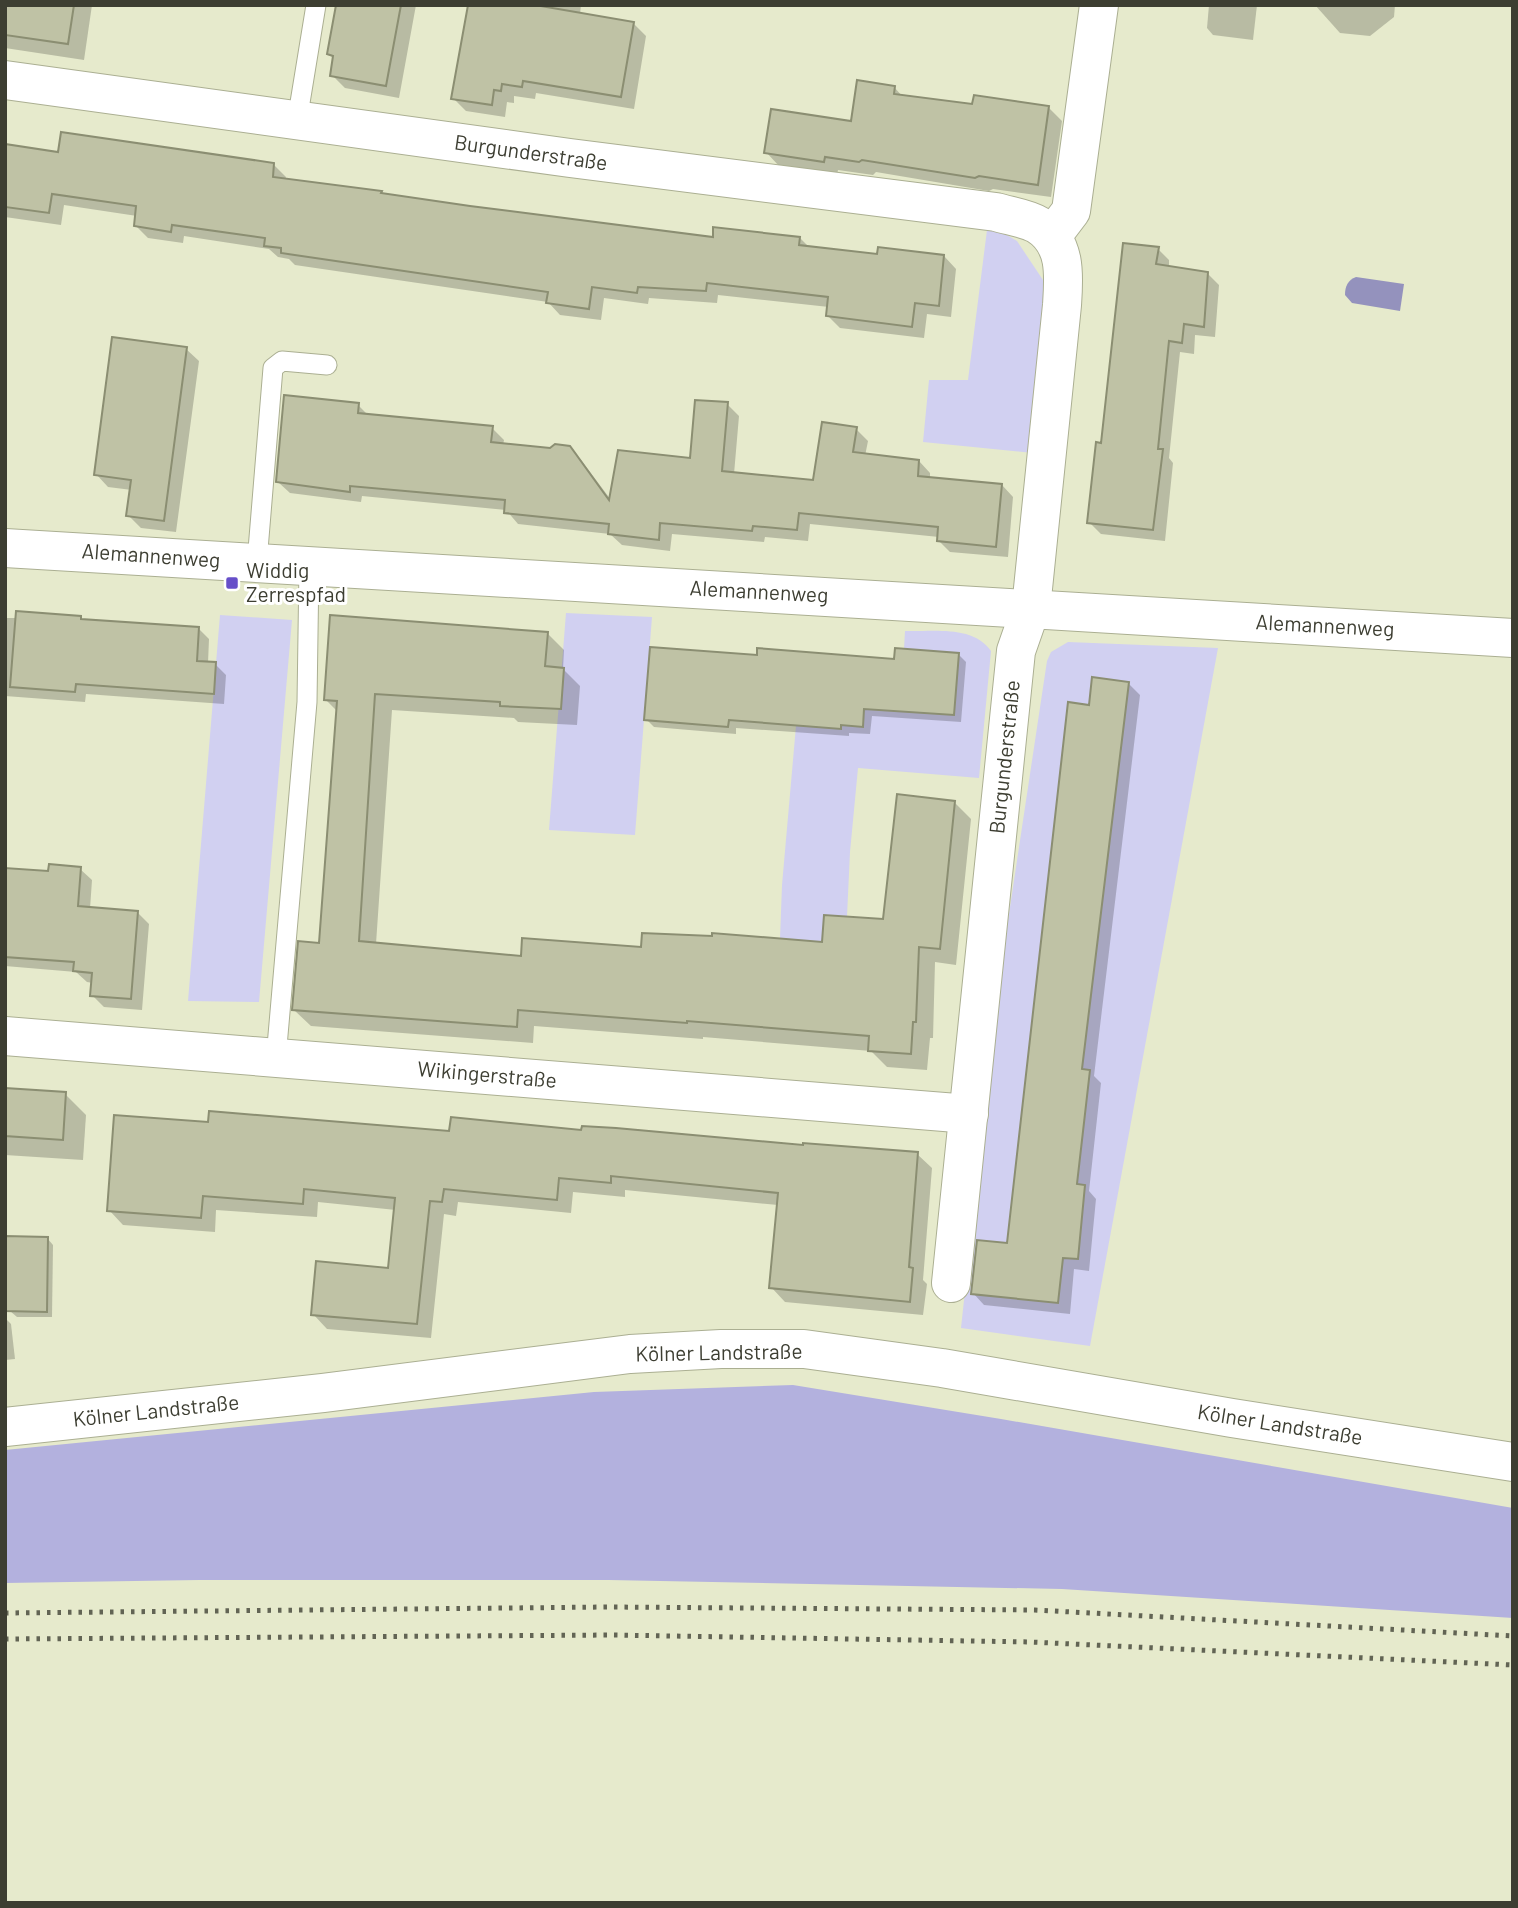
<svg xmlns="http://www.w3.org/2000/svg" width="1518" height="1908" viewBox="0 0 1518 1908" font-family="Barlow,sans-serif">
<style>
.green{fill:#d1d0f1}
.forest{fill:#b3b1de}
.water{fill:#9492bd}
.shadow{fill:#0003}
.building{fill:#bfc2a5;stroke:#8b8e72;stroke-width:2}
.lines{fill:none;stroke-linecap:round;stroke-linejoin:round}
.service-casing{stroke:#abaf92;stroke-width:21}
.minor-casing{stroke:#abaf92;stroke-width:40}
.secondary-casing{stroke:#abaf92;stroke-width:40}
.service{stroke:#fff;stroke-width:19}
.minor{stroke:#fff;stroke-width:38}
.secondary{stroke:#fff;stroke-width:38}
.rail{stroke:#626454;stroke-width:5;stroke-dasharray:3.5 7;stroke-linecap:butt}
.poi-dot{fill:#664fc9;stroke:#fff;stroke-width:2.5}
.labels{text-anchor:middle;stroke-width:6;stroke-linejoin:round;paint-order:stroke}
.street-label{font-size:21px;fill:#3d3e32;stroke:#fff}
.poi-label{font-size:21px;fill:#3d3e32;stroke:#fff;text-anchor:start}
</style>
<rect width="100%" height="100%" fill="#e6eacc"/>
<g class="green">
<path d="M987,230l13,1 17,10 28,42 -12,170 -110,-11 6,-62h39z"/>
<path d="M566,613l86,4 -17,218 -86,-5z"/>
<path d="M220,615l72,5 -33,382 -71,-1z"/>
<path d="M905,631c28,1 68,-6 86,20l-12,127 -121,-10 -8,84 -3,64 -23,-1 -2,27 -42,-3 2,-54 14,-159 45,3v-4l21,2 2,-18 90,6 5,-62 -55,-4z"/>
<path d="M1068,642l150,6 -128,698 -129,-18 37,-341 49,-326 4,-9z"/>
</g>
<path class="forest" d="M793,1385l208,34 512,89v110l-451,-29 -453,-9h-410l-194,3v-133l589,-58z"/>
<path class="water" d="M1356,277l48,7 -4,27 -48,-8 -7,-8c0,-9 3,-15 11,-18z"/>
<g class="shadow">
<path d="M5,5h87l-8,55 -79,-12z"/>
<path d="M338,5h78l-17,93 -54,-10 -13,-13 3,-16 -6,-5z"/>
<path d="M469,5h112l-1,9 53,9 13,13 -12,73 -98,-16 -1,6 -21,-3v7l-7,-1 -2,15 -39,-6 -13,-13z"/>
<path d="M1209,5h48l-4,35 -40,-5 -6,-7z"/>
<path d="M1315,5h80l-1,12 -24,19 -30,-3z"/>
<path d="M894,87l9,10 71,9 74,1 14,14 -11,76 -58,-8 -4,2 -113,-19 -3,3 -35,-5 -1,5 -58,-9 -13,-14 87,-29z"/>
<path d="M5,146l55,8 214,11 12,12 -1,3 96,13 3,2 330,44 86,-1 10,10 68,8h66l12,13 -5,48 -24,-3 -3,24 -84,-10 -12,-12 1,-9 -111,-12 -1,8 -68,-5 -1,6 -44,-6 -3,22 -41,-5 -12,-13 -253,-37 -6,-6 -11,-2 -9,-8 -85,-13 -1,7 -35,-5 -12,-12 1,-10 -73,-11 -3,20 -56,-8z"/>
<path d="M1158,249l11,11v7l38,6 12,12 -4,52 -20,-2 -1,19 -14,-2 -11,106 4,5 -8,78 -64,-7 -12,-12 14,-77z"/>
<path d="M186,349l13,12 -23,171 -35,-4 -13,-13 4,-25 -24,-3 -12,-13z"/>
<path d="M727,404l12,12 -5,58 80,8 42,-53 12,12 -3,15 54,5 11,12v6l72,6 11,12 -5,60 -58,-5 -12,-12 1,-3 -129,-13 -2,17 -43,-4 -1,5 -92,-8 -2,17 -48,-6 -12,-11 -92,-10 -12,-14 -144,-14 -1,6 -71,-9 -12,-11 80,-77 11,11 123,12 12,12 -1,5 47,4 19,-2 12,13 30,40 81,-40z"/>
<path d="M5,618h75l3,3 115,7 11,11 -1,24 7,1 11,11 -2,29 -138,-10 -1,8 -80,-6z"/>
<path d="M547,633l17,17 -1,19 17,17 -3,39 -59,-3 -4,-4 -122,-8 -16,234 147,14 120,-9 181,-5 60,-23 70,-119 17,17 -15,146 -21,-3 -2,76h-3l-3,32 -40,-3 -16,-16 -168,-14v2l-169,-13 -1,17 -222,-17 -17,-16 26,-66 18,-232 -12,-12z"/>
<path d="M958,654l8,8 -5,60 -89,-6 -2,18 -21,-1v3l-113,-8v6l-82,-7 -8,-8 112,-62 138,4z"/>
<path d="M1128,683l12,12 -46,381 7,7 -12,108 7,8 -7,72 -15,-2 -4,45 -86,-9 -11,-12 36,-48 82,-538z"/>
<path d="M5,869l44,4 31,-4 12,11 -2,29 47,3 12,12 -7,86 -38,-3 -12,-12 1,-12 -6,-1 -11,-10 -71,-6z"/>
<path d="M5,1090l60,4 21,21 -3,45 -78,-5z"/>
<path d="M210,1124l241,9 132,-1 334,22 15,14 -9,112 4,4 -4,31 -138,-13 -14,-15 7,-82 -153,-15v7l-52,-5 -2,21 -113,-11 -2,14 -12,-2 -13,124 -104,-9 -14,-15 77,-44 6,-60 -78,-8 -1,15 -101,-7 -1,22 -92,-7 -14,-15z"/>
<path d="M47,1238l6,7 -1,72h-35l-7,-6z"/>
<path d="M5,1318l6,6 4,35 -10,1z"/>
</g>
<g class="building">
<path d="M5,5h69l-6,39 -63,-9z"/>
<path d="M336,5h65l-15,81 -56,-10 3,-20 -6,-2z"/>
<path d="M468,5h67l99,17 -13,75 -98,-16 -1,6 -20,-3 -1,7 -7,-1 -2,15 -41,-6z"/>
<path d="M857,80l38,6 -1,8 78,10 2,-9 75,11 -11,79 -59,-9 -4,2 -113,-18 -3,2 -34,-5 -1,5 -60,-9 7,-44 80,12z"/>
<path d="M61,132l213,31 -1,14 109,14 -1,2 89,13 243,31v-10l87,10 -1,8 78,9 1,-7 66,8 -5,51 -24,-3 -3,24 -86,-11 2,-19 -121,-14 -1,8 -68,-4 -1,6 -45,-6 -3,22 -43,-6 2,-11 -267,-39v-5l-17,-2 1,-8 -93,-13 -1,7 -37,-6 2,-20 -84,-12 -3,19 -44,-6v-63l53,8z"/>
<path d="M1123,243l36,4 -3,17 52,8 -4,55 -20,-3 -2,19 -13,-2 -11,108h5l-10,81 -66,-7 9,-81 5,1z"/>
<path d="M112,337l75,10 -23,174 -38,-5 5,-36 -37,-5z"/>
<path d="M284,395l75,8 -1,10 135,13 -2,16 59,6 5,-4 15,2 39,54 9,-50 72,8 5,-58 33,2 -6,69 91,9 9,-58 35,5 -4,25 66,8 -1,16 84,8 -6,63 -59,-6 1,-14 -139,-14 -2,17 -44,-4 -1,5 -92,-8 -1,17 -51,-6 1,-10 -105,-11 1,-13 -155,-14v6l-74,-10z"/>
<path d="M16,611l65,5v3l118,8 -2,34 19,1 -2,32 -138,-10 -1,8 -65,-5z"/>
<path d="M330,615l218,17 -3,34 19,2 -3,41 -61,-3v-4l-125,-8 -16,247 162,15 1,-18 119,9 1,-14 70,3v-3l110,9 2,-27 59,4 14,-125 58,7 -15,148 -21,-2 -3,75h-3l-2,32 -43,-3 1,-15 -182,-15v2l-169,-13 -1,17 -225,-17 6,-69 21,2 18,-242 -13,-1z"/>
<path d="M650,647l107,8v-7l137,11 1,-11 64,5 -5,62 -90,-6 -1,18 -22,-2v4l-112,-9 -1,7 -84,-7z"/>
<path d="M1092,677l37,5 -47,387 8,1 -13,114 8,1 -7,74 -15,-1 -5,45 -87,-9 6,-54 30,3 61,-541 21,3z"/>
<path d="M49,864l32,3 -3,39 60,5 -7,88 -41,-3 2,-23 -19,-2 1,-9 -69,-5v-89l43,3z"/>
<path d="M5,1088l61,4 -3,48 -58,-4z"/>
<path d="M209,1111l240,20 2,-14 130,13 1,-4 34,2 187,17v-2l115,9 -9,115 4,1 -3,34 -141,-14 9,-95 -167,-17v7l-52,-5 -2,22 -113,-11 -2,13 -12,-1 -13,123 -106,-9 5,-54 72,7 7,-70 -91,-9 -1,15 -100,-8 -2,22 -94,-7 7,-96 94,7z"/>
<path d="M5,1236l43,1 -1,75 -42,-1z"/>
</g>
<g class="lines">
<g class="service-casing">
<g id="service">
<path d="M297,121l19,-116"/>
<path d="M257,562l16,-194 9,-7 45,4"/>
<path d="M276,1058l31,-356 2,-136"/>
</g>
</g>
<g class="minor-casing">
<g id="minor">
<path d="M5,80l565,78 426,54c13,4 31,6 42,13 29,18 26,51 24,80l-31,303 -15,43 -65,632"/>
<path d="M1052,236l19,-25 28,-206"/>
<path d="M5,548l1508,90"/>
<path d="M5,1036l964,78"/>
</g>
</g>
<g class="secondary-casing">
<path id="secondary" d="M5,1427l318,-34 307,-39 91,-5h83l138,19 290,50 281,44"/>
</g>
<use href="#service" class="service"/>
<use href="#minor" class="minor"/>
<use href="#secondary" class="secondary"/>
<g class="rail">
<path d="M5,1613l603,-6 427,3 478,26"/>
<path d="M5,1639l607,-4 419,7 482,23"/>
</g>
</g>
<rect class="poi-dot" x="225" y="576" width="14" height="14" rx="3.5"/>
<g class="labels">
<g class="street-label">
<text transform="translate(531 153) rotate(8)" y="7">Burgunderstraße</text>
<text transform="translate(151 556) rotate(4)" y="7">Alemannenweg</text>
<text transform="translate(759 592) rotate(3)" y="7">Alemannenweg</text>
<text transform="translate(1325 626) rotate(3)" y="7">Alemannenweg</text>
<text transform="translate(1005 757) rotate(-84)" y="7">Burgunderstraße</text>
<text transform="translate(487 1075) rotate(5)" y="7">Wikingerstraße</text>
<text transform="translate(719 1353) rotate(-1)" y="7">Kölner Landstraße</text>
<text transform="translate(156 1411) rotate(-6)" y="7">Kölner Landstraße</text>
<text transform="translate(1280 1425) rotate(9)" y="7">Kölner Landstraße</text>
</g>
<g class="poi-label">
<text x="246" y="578">Widdig<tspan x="246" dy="24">Zerrespfad</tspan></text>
</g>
</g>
<rect width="1518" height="1908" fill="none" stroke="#3d3e32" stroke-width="14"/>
</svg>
